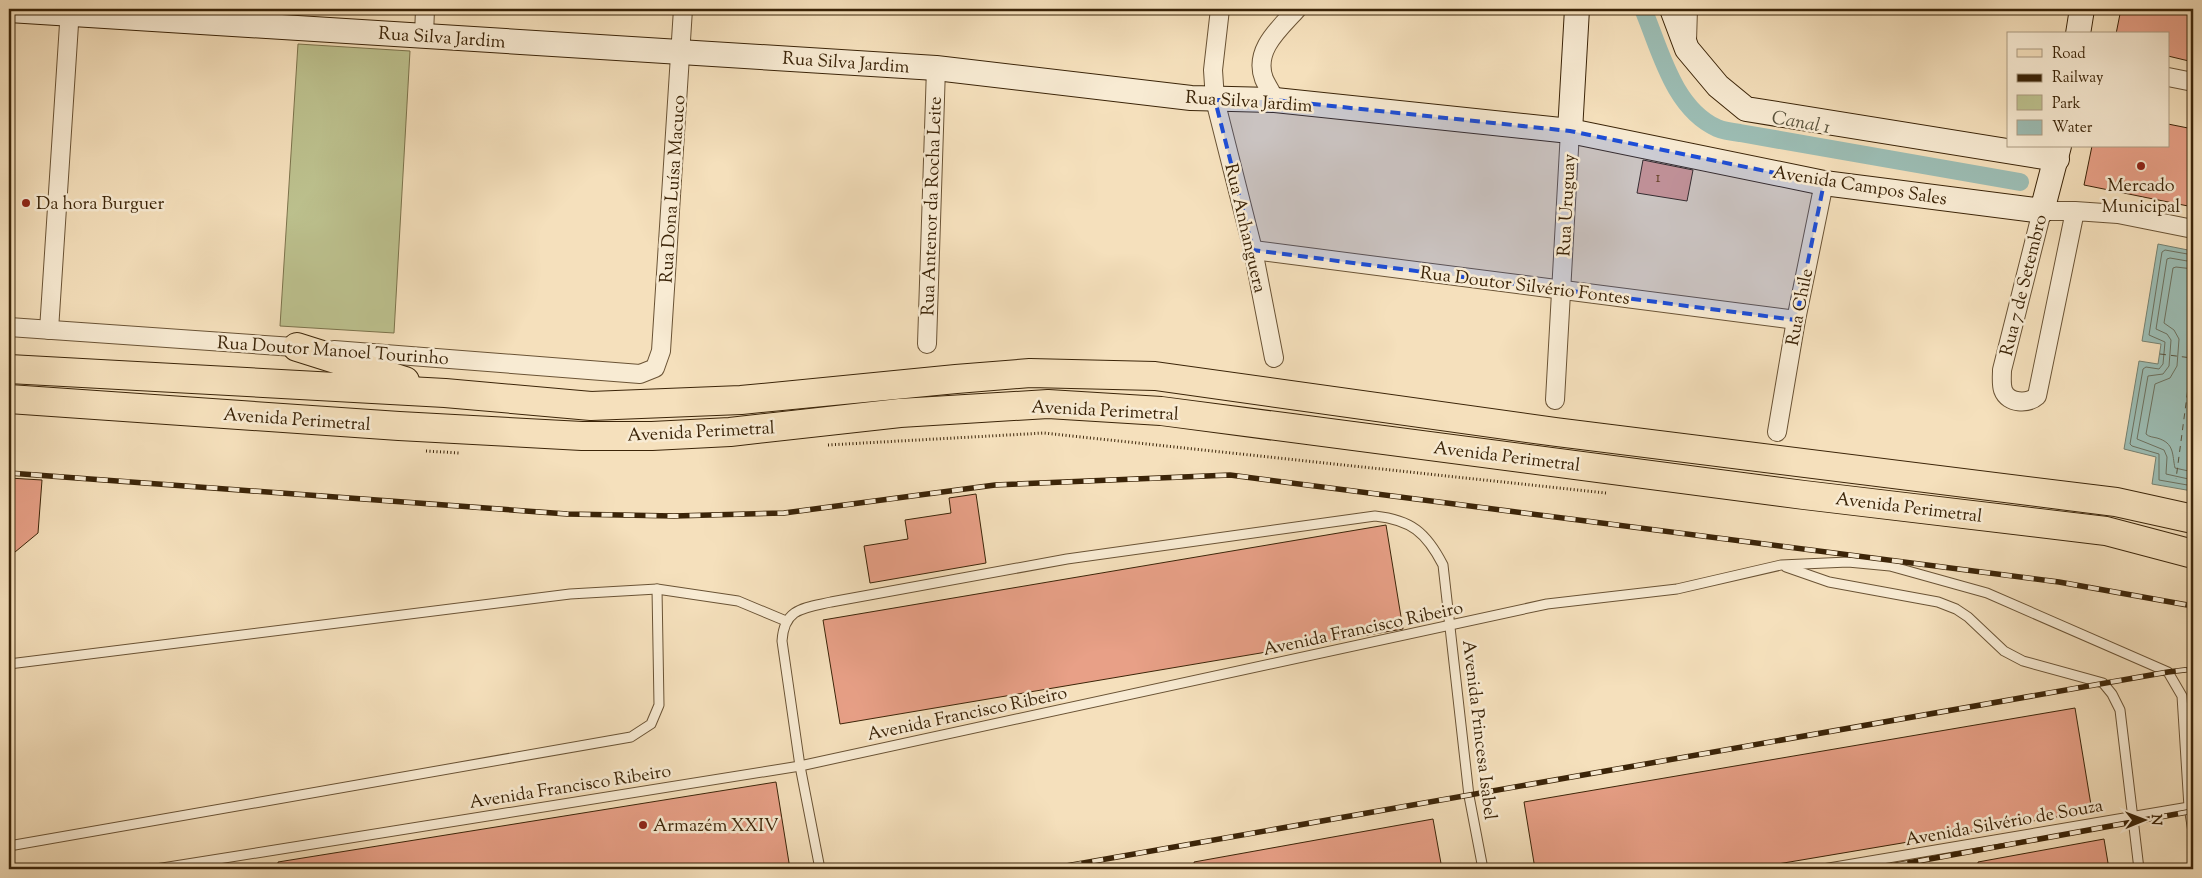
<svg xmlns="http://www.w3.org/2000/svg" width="2202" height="878" viewBox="0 0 2202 878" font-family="'Sorts Mill Goudy',serif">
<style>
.green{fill:#bdc28f;stroke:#7c734c}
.water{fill:#9cbdb4;stroke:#75806f}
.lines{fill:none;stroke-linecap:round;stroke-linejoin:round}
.shore{stroke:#6c705e;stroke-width:1}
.canal{stroke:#9cbdb4;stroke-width:18}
.ferry{stroke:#58523c;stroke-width:1;stroke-dasharray:6 5;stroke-linecap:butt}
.building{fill:#e8a087;stroke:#3b2408}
.lane-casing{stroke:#6a5335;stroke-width:11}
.street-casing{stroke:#6a5335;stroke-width:20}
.secondary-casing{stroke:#3b2408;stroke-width:26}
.primary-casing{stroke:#3b2408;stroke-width:30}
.path{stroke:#3b2408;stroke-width:3;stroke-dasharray:1 2.5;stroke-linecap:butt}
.lane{stroke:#f8ebd3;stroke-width:9}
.street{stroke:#f8ebd3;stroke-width:18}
.secondary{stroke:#f8ebd3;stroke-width:24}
.primary{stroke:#f5e0bc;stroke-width:28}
.rail-casing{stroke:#3b2408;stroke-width:5.5}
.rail{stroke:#f8ebd3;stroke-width:4;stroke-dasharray:11;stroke-linecap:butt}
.marked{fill:#1d4ed8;fill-opacity:0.2;stroke:#1d4ed8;stroke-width:4;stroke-dasharray:10 6;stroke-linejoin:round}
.poi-dot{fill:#8f2418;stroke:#f8ebd3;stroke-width:2}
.labels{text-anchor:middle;stroke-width:5;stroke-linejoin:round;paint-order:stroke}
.number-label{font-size:15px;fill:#664328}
.street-label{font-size:18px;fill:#3b2408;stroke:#f8ebd3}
.poi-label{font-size:18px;fill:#3b2408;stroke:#f8ebd3;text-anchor:start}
.water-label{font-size:19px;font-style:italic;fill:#58523c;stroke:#f8ebd3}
</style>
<rect width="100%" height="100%" fill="#f5e0bc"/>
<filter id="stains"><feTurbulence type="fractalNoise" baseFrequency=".004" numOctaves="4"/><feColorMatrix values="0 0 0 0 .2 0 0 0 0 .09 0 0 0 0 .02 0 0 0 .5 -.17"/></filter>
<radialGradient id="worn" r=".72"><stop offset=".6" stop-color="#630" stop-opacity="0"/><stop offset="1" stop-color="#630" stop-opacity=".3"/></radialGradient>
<path class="green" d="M298,44l112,7 -16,282 -114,-7z"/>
<path class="water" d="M2158,244l35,7v228l-1,12 -40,-7 4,-27 -32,-8 15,-88 19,3 3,-20 -19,-3z"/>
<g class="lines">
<g class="shore">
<path d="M2193,255l-28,-5 -3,2 -13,83 16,7 -2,22 -4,5 -13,-2 -3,2 -13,75 2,2 27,8v26l34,6"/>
<path d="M2193,262l-23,-4 -3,1 -11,70 11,5 4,6 -2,26 -6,8 -15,2 -11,63 27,11 3,7 -1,17 27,6"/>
<path d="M2193,269l-17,-2 -3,1 -9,55 10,7 5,9 -2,27 -7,12 -15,6 -9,50c3,3 7,3 11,4 18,5 15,17 18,30l18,4"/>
</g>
<path class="canal" d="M1643,9c17,40 30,99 74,119 7,3 15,4 23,5l280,49"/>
<path class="ferry" d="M2160,354l32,4 -16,121"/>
</g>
<g class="building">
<path d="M2121,9h72v53l-25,-6v-22h-52z"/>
<path d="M2168,124l25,5v78l-109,-22 8,-39h76z"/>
<path d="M1643,160l50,10 -6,31 -50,-8z"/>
<path d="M9,478l33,2 -4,53 -29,24z"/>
<path d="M976,494l10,69 -116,20 -6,-37 44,-7 -3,-19 46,-7 -2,-15z"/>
<path d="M1386,525l17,104 -563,95 -17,-104z"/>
<path d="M2075,708l17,103 -344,58h-213l-11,-67z"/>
<path d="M776,782l14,87h-512v-7z"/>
<path d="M1433,819l9,50h-247l-1,-7z"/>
<path d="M2104,839l5,30h-131v-7z"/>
</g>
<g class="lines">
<g class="lane-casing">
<g id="lane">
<path d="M1786,567l43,15 109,20 18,7 12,8 36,34 19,10 80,22 9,11 8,16 19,159"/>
<path d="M9,664l561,-70 87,-5 81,12 48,20"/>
<path d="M9,846l622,-109 20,-13 8,-19 -2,-116"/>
<path d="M156,869l644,-103 747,-162 130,-15 104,-24 67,-3 42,4 97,27 181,79 14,24 7,111 4,25"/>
<path d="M820,869l-20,-103 -18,-125c2,-33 22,-33 49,-39l236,-43 308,-43c36,4 51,16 68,49l26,231 14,73"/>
<path d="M1823,869l366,-62"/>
</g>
</g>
<g class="street-casing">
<g id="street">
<path d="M1220,9l-7,61 2,30 38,150 21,108"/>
<path d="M424,36l1,-27"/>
<path d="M1687,41l1,-32"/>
<path d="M2168,77l25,5"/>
<path d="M1275,100c-3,-7 -8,-14 -11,-21 -11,-29 16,-51 33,-70"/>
<path d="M2075,211h-33l-40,159c0,6 -1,14 1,20 5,14 25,14 34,6l38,-185 43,3 75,15"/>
<path d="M1253,250l543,70"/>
<path d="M9,327l299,21"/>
<path d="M49,330l21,-321"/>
<path d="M927,344l9,-276"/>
<path d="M334,350l306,24 15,-6 6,-17 22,-342"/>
<path d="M1555,400l15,-269"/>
<path d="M1777,432l19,-112 28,-137"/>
</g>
</g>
<g class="secondary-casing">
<g id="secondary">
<path d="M1672,9l15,40 31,37 28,23 311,50"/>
<path d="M9,10l927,58 255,30 84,2 295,31 254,52 218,28 17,-65"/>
<path d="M2078,34l4,-25"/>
<path d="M1570,131l7,-122"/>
</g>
</g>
<g class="primary-casing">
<g id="primary">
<path d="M297,347l108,34"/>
<path d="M9,369l436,24 146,13 150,-6 215,-21 74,-6 125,3 401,56 560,70 77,17"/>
<path d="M9,399l390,27 183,10h70l78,-4 170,-19 148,-9 113,7 643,84 302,36 87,23"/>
</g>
</g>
<g class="path">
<path d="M828,445l216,-12 562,60"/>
<path d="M426,451l33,2"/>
</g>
<use href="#lane" class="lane"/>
<use href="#street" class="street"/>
<use href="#secondary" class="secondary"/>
<use href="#primary" class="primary"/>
<g class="rail-casing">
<g id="rail">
<path d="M9,473l558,41 107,2 110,-3 211,-28 235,-10 829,107 134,24"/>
<path d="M1049,869l1119,-197 25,-3"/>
<path d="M1875,869l318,-58"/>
</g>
</g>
<use href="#rail" class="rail"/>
</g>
<path class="marked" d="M1215,100h60l295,31 254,52 -28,137 -543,-70z"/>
<g class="poi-dot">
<circle cx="2141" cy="166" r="5"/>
<circle cx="26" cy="203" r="5"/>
<circle cx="643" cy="825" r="5"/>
</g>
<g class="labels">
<g class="number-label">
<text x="1658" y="182">1</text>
</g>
<g class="street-label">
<text transform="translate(442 37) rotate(4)" y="6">Rua Silva Jardim</text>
<text transform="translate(846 62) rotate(4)" y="6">Rua Silva Jardim</text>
<text transform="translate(1249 101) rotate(4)" y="6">Rua Silva Jardim</text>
<text transform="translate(1860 185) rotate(9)" y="6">Avenida Campos Sales</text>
<text transform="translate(672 189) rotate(-86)" y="6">Rua Dona Luísa Macuco</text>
<text transform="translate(1566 205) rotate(-87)" y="6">Rua Uruguay</text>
<text transform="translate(931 206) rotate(-88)" y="6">Rua Antenor da Rocha Leite</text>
<text transform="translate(1246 228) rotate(77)" y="6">Rua Anhanguera</text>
<text transform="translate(1525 285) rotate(7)" y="6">Rua Doutor Silvério Fontes</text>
<text transform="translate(2023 285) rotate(-76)" y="6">Rua 7 de Setembro</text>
<text transform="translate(1799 307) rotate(-79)" y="6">Rua Chile</text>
<text transform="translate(333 350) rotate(4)" y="6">Rua Doutor Manoel Tourinho</text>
<text transform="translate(1105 410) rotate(3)" y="6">Avenida Perimetral</text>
<text transform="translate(297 419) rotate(4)" y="6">Avenida Perimetral</text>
<text transform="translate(701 431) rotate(-3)" y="6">Avenida Perimetral</text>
<text transform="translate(1507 456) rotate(7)" y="6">Avenida Perimetral</text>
<text transform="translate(1909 507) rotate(7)" y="6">Avenida Perimetral</text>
<text transform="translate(1363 628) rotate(-12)" y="6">Avenida Francisco Ribeiro</text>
<text transform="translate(967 713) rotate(-12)" y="6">Avenida Francisco Ribeiro</text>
<text transform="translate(1480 730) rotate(83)" y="6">Avenida Princesa Isabel</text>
<text transform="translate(570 786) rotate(-9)" y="6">Avenida Francisco Ribeiro</text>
<text transform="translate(2004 822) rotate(-10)" y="6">Avenida Silvério de Souza</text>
</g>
<g class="poi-label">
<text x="2141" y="191" text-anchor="middle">Mercado<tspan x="2141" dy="21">Municipal</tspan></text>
<text x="36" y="209">Da hora Burguer</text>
<text x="653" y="831">Armazém XXIV</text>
</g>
<g class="water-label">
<text transform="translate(1801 121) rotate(10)" y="7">Canal 1</text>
</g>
</g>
<rect width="2202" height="878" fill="none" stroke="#f5e0bc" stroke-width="30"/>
<rect x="10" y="10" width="2182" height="858" fill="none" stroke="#3b2408" stroke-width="2.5"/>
<rect x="15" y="15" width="2172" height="848" fill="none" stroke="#3b2408"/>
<rect x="2007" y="32" width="162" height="115" fill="#f8ebd3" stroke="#ac9b82"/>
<rect x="2017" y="49" width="25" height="8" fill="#f5e0bc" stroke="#ac9b82"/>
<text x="2052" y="58" font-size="15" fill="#3b2408">Road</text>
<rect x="2017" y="74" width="25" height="8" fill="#3b2408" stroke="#ac9b82"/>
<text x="2052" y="82" font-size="15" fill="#3b2408">Railway</text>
<rect x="2017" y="95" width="25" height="15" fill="#bdc28f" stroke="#ac9b82"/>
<text x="2052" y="108" font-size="15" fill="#3b2408">Park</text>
<rect x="2017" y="120" width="25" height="15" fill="#9cbdb4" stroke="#ac9b82"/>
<text x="2052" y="132" font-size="15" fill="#3b2408">Water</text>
<g transform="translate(2144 820) rotate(89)" stroke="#f8ebd3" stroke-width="4" paint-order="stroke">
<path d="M0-4L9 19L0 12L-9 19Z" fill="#3b2408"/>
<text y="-8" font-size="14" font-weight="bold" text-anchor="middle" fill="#3b2408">N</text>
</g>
<rect width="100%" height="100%" filter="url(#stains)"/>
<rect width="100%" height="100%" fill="url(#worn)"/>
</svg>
